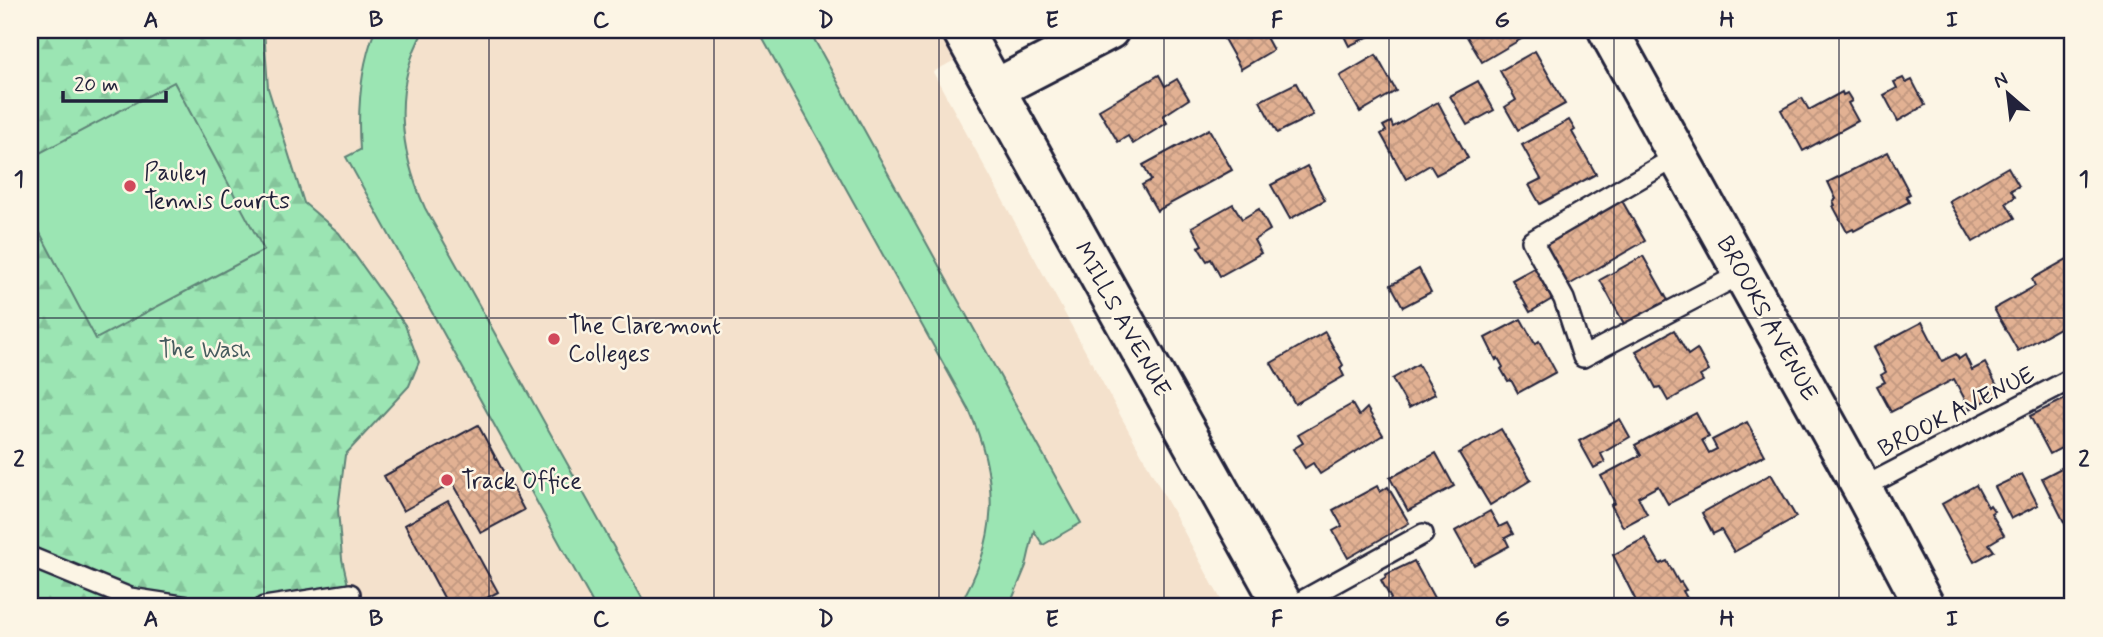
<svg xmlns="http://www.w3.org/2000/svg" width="2103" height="637" viewBox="0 0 2103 637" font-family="Mynerve,sans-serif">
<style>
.built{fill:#f4e1cc}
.forest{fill:url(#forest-firs);stroke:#5e8477;stroke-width:2}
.green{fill:#9be5b3;stroke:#5e8477;stroke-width:2}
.building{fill:url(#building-cross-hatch);stroke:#22223b;stroke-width:2}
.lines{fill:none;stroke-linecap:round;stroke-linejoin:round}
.service-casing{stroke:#22223b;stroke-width:24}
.minor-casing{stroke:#22223b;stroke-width:44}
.service{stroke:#fcf5e5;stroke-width:19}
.minor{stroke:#fcf5e5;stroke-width:38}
.grid{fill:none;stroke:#22223b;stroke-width:2;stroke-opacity:0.55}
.poi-dot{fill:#d1495b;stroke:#fcf5e5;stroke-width:2.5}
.labels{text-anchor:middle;stroke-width:5;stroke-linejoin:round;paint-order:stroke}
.poi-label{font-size:24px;fill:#22223b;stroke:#fcf5e5;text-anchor:start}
.street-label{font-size:24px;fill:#22223b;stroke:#fcf5e5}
.park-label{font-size:24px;fill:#465c5f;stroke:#fcf5e5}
.neatline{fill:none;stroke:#22223b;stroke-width:2.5}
.grid-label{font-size:23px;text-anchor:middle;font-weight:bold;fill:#22223b}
</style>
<defs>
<pattern id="forest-firs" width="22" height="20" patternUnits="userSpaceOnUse" patternTransform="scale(1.75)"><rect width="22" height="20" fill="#9be5b3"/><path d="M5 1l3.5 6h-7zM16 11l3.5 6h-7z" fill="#85c49b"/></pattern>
<pattern id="building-cross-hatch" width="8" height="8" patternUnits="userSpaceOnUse" patternTransform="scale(1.75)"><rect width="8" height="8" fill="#e2b193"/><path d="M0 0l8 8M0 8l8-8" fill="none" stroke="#c29880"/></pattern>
</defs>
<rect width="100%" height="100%" fill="#fcf5e5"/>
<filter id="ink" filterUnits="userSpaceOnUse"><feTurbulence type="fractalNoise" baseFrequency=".0143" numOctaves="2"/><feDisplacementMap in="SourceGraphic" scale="14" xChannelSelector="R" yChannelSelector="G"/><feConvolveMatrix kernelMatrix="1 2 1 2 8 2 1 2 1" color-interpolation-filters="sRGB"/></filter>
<g filter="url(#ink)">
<path class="built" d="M30,30h980l-77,42 292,535h-1195z"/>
<path class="forest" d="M30,30h234l4,58 36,115 35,30 66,92 14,37 -10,24 -64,69 -7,54 4,50 8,35 7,13h-327z"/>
<g class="green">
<path d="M375,30h49c-32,57 -25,120 1,178l222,399h-52l-249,-450 14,-7c-3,-42 0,-81 15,-120z"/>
<path d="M758,30h51l272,493 -38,22 -9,-14 -8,35 -17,41h-51c41,-66 42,-127 11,-197z"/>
<path d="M174,82l90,168 -168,89 -66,-125v-56z"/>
</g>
<g class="building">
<path d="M1241,30h21l11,20 -32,19 -17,-30z"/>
<path d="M1341,30h36l1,2 -29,14z"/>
<path d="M1463,30h55l5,8 -41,24z"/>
<path d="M1535,51l30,53 -47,26 -13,-23 11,-7 -16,-29z"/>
<path d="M1376,55l20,36 -36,21 -20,-36z"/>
<path d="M1159,75l6,11 12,-7 12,20 -26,17 4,7 -34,21 -5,-8 -10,6 -19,-32z"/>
<path d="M1903,78l3,5 6,-3 13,25 -27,16 -14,-26 13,-7 -3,-6z"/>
<path d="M1478,81l16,29 -27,15 -17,-29z"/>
<path d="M1296,83l17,32 -36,18 -17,-32z"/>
<path d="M1842,92l1,3 4,-2 5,8 -4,2 10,18 -55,30 -22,-41 21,-12 7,12z"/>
<path d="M1438,102l30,56 -32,17 -6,-10 -24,14 -25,-45 5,-3 -3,-5 8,-4 2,5z"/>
<path d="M1569,120l6,10 -3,2 24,42 -56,30 -11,-19 12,-6 -19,-34z"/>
<path d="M1209,129l23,41 -75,41 -15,-26 9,-5 -8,-15z"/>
<path d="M1888,152l22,42 -4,2 3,6 -55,29 -1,-2 -6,3 -14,-26 2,-1 -2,-4 3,-2 -8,-17z"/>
<path d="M1307,166l18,34 -35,19 -19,-34z"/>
<path d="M2008,167l11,19 -8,4 4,7 -9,6 9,15 -42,24 -24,-41z"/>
<path d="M2073,179v22l-8,-18z"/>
<path d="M1621,199l24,42 -78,45 -24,-42z"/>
<path d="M1233,204l9,15 17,-10 11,21 -16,10 7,13 -41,23 -9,-17 -4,2 -9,-14 4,-2 -10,-18z"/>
<path d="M1643,256l28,50 -43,25 -28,-51z"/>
<path d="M2069,258l4,8v60l-10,5 -2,-4 -43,24 -24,-42 41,-23 -3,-7z"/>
<path d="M1541,264l18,31 -29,17 -18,-32z"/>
<path d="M1419,269l12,23 -28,15 -12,-22z"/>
<path d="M1521,319l14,25 4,-3 17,31 -38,21 -7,-13 -3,1 -7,-12 2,-2 -5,-9 -2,2 -11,-22z"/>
<path d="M1922,322l20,39 14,-7 3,5 6,-4 7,15 13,-7 16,30 -31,16 -16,-30 -63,33 -14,-26 8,-4 -4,-7 5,-3 -13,-24z"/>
<path d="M1674,330l14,25 9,-6 12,22 -9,5 3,5 -35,20 -8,-14 -4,1 -20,-37z"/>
<path d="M1325,332l18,33 -3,3 4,8 -49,28 -24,-41z"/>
<path d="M1418,364l17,30 -26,14 -17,-29z"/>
<path d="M2071,396l2,5v41l-23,12 -20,-38z"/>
<path d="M1352,404l7,12 8,-8 16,27 -63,39 -7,-11 -8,5 -12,-19 10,-6 -5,-8z"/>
<path d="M1696,413l13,24 -7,3 7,13 8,-4 -5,-9 35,-18 18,33 -97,49 -10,-18 -20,11 9,17 -24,13 -12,-22 4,-2 -14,-27 40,-21 -6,-10z"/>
<path d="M1620,419l10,18 -29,17 4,8 -11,6 -15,-27z"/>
<path d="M478,425l46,85 -43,23 -28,-50 -50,28 -19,-35z"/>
<path d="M1501,429l30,51 -41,25 -31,-52z"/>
<path d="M1436,453l18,33 -46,25 -18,-33z"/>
<path d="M2073,462v63l-6,3 -25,-50z"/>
<path d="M1771,474l25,43 -62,35 -13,-22 -8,4 -11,-21z"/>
<path d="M2022,474l16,31 -27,14 -16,-32z"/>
<path d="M1976,485l12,22 2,-2 4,6 -3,2 13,22 -15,9 5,7 -20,11 -32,-58z"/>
<path d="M1377,486l3,6 8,-5 21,36 -61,35 -15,-27 9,-5 -9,-16z"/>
<path d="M448,501l50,91 -28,15h-21l-44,-82z"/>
<path d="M1490,511l9,16 8,-4 6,11 -8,4 4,8 -35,19 -19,-34z"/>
<path d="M1645,538l15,26 7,-3 12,22 2,-1 5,8 -3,1 9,16h-47l-1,-2 -5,2 -26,-52z"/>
<path d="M1414,561l25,46h-61l13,-8 -10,-19 5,-3 -1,-2z"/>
</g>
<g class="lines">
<g class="service-casing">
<g id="service">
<path d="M1678,156l-146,85 32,58 19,58 160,-84"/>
<path d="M1862,488l211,-110"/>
<path d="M30,557l100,41 59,9"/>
<path d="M264,607l86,-13"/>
<path d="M1291,607l132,-73"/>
</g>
</g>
<g class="minor-casing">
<g id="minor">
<path d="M962,30l322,577"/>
<path d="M1608,30l254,458 63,119"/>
<path d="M995,89l114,-59"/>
</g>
</g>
<use href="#service" class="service"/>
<use href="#minor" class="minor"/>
</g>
</g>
<path class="grid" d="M264,30v577M489,30v577M714,30v577M939,30v577M1164,30v577M1389,30v577M1614,30v577M1839,30v577M30,318h2043"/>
<g class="poi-dot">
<circle cx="130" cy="186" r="7"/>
<circle cx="554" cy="339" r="7"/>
<circle cx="447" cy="480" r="7"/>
</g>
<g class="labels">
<g class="poi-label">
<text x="144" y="180">Pauley<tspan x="144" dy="28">Tennis Courts</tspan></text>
<text x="568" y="333">The Claremont<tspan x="568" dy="28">Colleges</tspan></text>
<text x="461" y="488">Track Office</text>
</g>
<g class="street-label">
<text transform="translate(1768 318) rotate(61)" y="8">BROOKS AVENUE</text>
<text transform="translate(1123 319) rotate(61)" y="8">MILLS AVENUE</text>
<text transform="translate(1956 411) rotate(-27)" y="8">BROOK AVENUE</text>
</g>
<g class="park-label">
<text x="205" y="357">The Wash</text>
</g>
</g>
<rect width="2103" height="637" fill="none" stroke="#fcf5e5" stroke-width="77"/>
<g transform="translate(2008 94) rotate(332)" stroke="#fcf5e5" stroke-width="5" paint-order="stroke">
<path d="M0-5L12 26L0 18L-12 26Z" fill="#22223b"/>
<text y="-10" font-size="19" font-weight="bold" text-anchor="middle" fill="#22223b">N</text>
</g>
<path d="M63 91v10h103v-10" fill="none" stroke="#22223b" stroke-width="3.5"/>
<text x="74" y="91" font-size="21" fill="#22223b" stroke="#fcf5e5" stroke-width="5" paint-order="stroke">20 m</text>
<rect x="38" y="38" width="2026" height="560" class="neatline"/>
<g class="grid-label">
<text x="151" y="27">A</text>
<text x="376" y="27">B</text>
<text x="601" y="27">C</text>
<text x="826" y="27">D</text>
<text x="1052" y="27">E</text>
<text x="1277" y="27">F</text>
<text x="1502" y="27">G</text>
<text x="1727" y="27">H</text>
<text x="1952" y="27">I</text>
<text x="19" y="186">1</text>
<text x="2084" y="186">1</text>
<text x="19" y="466">2</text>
<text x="2084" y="466">2</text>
<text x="151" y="626">A</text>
<text x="376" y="626">B</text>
<text x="601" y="626">C</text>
<text x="826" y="626">D</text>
<text x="1052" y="626">E</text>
<text x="1277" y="626">F</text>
<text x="1502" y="626">G</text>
<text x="1727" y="626">H</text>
<text x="1952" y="626">I</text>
</g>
</svg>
